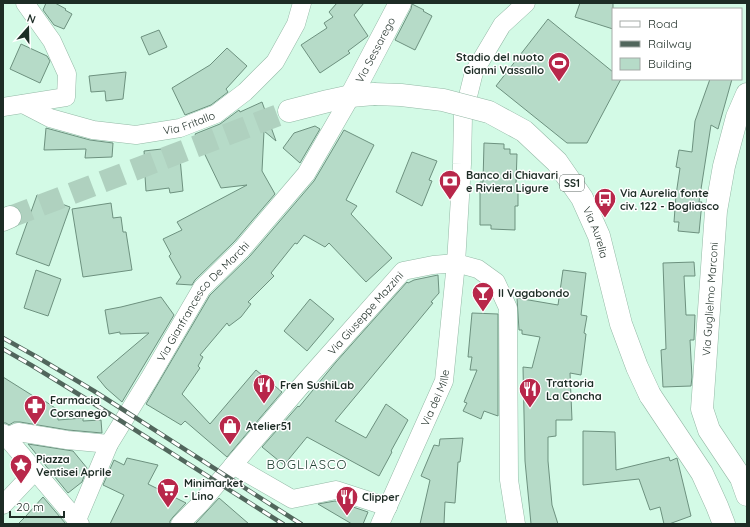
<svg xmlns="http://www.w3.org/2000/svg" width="750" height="527" viewBox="0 0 750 527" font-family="Quicksand,sans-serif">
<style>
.building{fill:#b6dbc8;stroke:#6d917f}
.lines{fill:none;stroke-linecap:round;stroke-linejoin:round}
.primary-tunnel{stroke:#afd1bf;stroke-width:22;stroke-dasharray:22 11;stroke-linecap:butt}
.street-casing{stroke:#94b9a6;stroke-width:19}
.secondary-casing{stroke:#94b9a6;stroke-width:23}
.primary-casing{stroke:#94b9a6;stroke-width:23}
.street{stroke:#fff;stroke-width:18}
.secondary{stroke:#fff;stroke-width:22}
.primary{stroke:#fff;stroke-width:22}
.rail-casing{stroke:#51665c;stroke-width:4.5}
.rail{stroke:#fff;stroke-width:3;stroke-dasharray:9;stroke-linecap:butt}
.primary-bridge-casing{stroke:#94b9a6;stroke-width:23;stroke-linecap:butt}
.primary-bridge{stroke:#fff;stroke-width:22}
.labels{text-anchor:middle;stroke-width:3;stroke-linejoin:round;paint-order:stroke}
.shield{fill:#fff;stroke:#616b66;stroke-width:1}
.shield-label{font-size:10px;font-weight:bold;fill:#1d2c25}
.street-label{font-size:11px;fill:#1d2c25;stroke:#fff}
.poi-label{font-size:11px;font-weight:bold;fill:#1d2c25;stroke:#fff;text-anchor:start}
.quarter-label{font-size:13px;letter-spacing:1px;fill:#244637;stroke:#fff}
</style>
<rect width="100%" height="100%" fill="#d3fae6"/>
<g class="building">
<path d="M46,3h9l11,6 -1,1 7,4 -8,15 -10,-4 -11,-15z"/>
<path d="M337,3h27l-10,12 14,21 -20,15 2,2 -30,20 -19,-28 26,-17 -3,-5 9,-6 -4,-5z"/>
<path d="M580,3h33v26l-38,-12z"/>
<path d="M412,4l12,6 -1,1 9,5 -17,34 -20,-10 16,-31z"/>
<path d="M548,19l65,53v7h8l-34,64h-20l-71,-57z"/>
<path d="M159,30l8,17 -18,8 -8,-18z"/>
<path d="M21,44l26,12 3,5 -10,22 -30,-14z"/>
<path d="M227,48l20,18 -21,23 2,3 -17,13 -26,10 -13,-27 38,-23z"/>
<path d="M126,72l-3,27 -17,2 -1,-10 -14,1 -2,-16z"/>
<path d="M710,79h22l-14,50 -7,-4 -12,77h3l-3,31 -21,-2 1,-9h-5l2,-27 4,-27 -4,-1 3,-17 13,2 3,-31z"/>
<path d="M262,102l14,39 -12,-10 -2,40 13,23 -41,48 -39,38 -3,5 -16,-1 5,-7 -12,-21 2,-2 -8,-15 19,-9 -5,-8 70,-37 -26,3 -26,-54 25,-10 19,-14 1,2z"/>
<path d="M315,126l5,3 -20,34 -17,-15 11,-15z"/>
<path d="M46,128l44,12 23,3 -1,14 -27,1 1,-9 -42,1z"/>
<path d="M344,130l30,15 -28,55 11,6 -6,8 41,44 -26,24 -37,-39 -4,4 -21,-12 -7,9 -2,-1 -24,30 3,3 -26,26 3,2 -10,13 -12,9 -2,-3 -27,32 3,2 -5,9 2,2 -18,26 28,30 46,-54 26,22 -55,65 -42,-36 -4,4 -35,-21 64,-109 40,-39 64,-75z"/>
<path d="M484,143l20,1v5h6v5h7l-1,30h2v22h-3v24l-24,-1v-4h-11v-43h3z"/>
<path d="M179,147l4,44 -13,2 -1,-5 -23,3 -1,-15h1l-2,-25z"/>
<path d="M412,152l25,9 -8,19 3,1 -10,25 -26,-14z"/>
<path d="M37,195l33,12 -21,59 -33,-12z"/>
<path d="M111,203l2,15 8,-1 2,15h3l6,38 -49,7 -11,-68z"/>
<path d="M694,262l1,14h-11l2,39h9l-1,25h-4l2,37 -1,9 -28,1 -2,-37 5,-1 -3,-86z"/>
<path d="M36,270l25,9 -13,37 -24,-8z"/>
<path d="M563,270l23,3 -5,42 6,1 -3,17 2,1 -5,41 -11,-2 2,47h-16v16l-8,1v24l4,44 6,19h-27l-6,-63 -2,-94 9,1 8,-31 -18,-3v-4h-3l-2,-32 41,7z"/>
<path d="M438,275l1,18 -8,9 2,1 -98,118 31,17 20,-34 22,16 -17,31 1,1 -13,24 -72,-39 -23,28 -22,-18 36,-41 1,1 37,-45 71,-80 1,1 6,-3z"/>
<path d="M161,297l13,18 -52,87 -16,-14 -9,-11 52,-44 -29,1v-2l-11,2 -4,-24 16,-3z"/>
<path d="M310,299l24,20 -27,32 -23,-20z"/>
<path d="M472,313l26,1v102l-14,-5 -3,8 -18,-8 4,-8 -3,-1 13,-32h-7l2,-13h-4z"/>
<path d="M3,377l35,22 1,-2 19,13v10l25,-2v3l18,-1 1,13 -34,-3 -48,-8h-6l-5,3 -3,-2h-3z"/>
<path d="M583,431l32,1 1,38 53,-13 1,4 7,-3 14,58 -22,8h-5l-4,-17 -10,3 -11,-31 -56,6z"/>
<path d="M463,438l-3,24h-2l-3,41 -10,-1 -1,22h-24l10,-44 -9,-4 13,-31 5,1 1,-7z"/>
<path d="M28,444l45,7 14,17 -5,14 -14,11z"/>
<path d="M127,458l31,7 -10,19 38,19 -13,14 -3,4v3h-60l14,-29 -21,-10 11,-25 10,5z"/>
<path d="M43,497l23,27h-48l8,-8z"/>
<path d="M219,498l30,26h-54z"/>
<path d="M335,501l33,11 -5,12h-11l-34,-20z"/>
</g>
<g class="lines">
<path class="primary-tunnel" d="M10,217l279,-106"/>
<g class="street-casing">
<g id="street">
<path id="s1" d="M23,104l27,14 43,12 43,5 44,-7 36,-14 29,-22 30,-30 21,-38 6,-21"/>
<path d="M3,107l63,-10 1,-23 -15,-33 -27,-38"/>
<path d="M3,433l77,91"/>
<path d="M7,437l11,-5 49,8 42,4"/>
<path d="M233,465l59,34 44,-9 52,17"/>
<path d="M3,505l32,-34"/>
<path id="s2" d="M77,520l32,-76 40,-65 53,-91 40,-39 64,-75 45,-78"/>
<path id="s3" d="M180,524l19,-19 101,-118 103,-116 30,-6 23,-2 22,6 18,13 12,26 1,172 7,44"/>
<path id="s4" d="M380,524l64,-143 12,-118 6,-99 1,-48 11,-44 28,-47 24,-22"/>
</g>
</g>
<g class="secondary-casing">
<g id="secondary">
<path d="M747,94l-10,23 -13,49 -8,45 -14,198 7,21 32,48 6,17"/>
<path id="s5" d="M351,96l49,-93"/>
</g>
</g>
<g class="primary-casing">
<g id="primary">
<path d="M289,111l39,-10 23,-5 23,-2"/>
<path d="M3,220l7,-3"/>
<path d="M650,395l52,78 15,33 7,18"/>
</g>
</g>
<use href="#street" class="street"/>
<use href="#secondary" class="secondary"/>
<use href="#primary" class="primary"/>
<g class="rail-casing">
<g id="rail">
<path d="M3,338l34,19 57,34 207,133"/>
<path d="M3,349l28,16 57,35 195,124"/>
</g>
</g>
<use href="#rail" class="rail"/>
<g class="primary-bridge-casing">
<g id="primary-bridge">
<path id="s6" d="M374,94l27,1 42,5 46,12 35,19 33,31 25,36 17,38 22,88 16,43 13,28"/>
</g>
</g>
<use href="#primary-bridge" class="primary-bridge"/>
</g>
<defs>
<g id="stadium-pin" transform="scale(1.15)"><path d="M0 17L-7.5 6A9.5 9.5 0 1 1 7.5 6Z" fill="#b8274a" stroke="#fff"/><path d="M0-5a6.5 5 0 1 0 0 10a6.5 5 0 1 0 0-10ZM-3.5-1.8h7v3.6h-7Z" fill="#fff"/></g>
<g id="bank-pin" transform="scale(1.15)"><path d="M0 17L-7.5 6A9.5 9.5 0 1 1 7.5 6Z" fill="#b8274a" stroke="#fff"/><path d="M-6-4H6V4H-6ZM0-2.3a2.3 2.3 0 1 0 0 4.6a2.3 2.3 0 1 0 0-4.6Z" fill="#fff"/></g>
<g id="bus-pin" transform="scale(1.15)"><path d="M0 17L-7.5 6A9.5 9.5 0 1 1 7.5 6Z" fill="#b8274a" stroke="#fff"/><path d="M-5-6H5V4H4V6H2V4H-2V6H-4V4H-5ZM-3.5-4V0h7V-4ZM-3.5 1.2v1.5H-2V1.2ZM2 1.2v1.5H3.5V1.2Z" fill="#fff"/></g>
<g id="bar-pin" transform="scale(1.15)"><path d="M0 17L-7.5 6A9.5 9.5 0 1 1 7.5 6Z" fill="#b8274a" stroke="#fff"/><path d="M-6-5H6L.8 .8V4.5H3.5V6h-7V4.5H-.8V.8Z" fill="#fff"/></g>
<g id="restaurant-pin" transform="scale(1.15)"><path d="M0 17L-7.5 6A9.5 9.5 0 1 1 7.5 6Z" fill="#b8274a" stroke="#fff"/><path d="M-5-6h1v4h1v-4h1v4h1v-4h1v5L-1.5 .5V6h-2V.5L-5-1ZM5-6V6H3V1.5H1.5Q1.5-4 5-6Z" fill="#fff"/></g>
<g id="pharmacy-pin" transform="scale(1.15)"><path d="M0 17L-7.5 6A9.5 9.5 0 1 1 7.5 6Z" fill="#b8274a" stroke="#fff"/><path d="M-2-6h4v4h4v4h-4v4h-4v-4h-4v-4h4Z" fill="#fff"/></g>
<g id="shop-pin" transform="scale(1.15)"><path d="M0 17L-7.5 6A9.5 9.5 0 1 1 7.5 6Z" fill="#b8274a" stroke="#fff"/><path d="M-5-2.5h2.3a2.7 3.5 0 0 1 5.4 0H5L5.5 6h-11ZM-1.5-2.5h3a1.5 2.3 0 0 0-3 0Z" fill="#fff"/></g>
<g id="sight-pin" transform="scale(1.15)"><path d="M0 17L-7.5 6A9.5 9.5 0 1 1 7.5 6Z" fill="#b8274a" stroke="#fff"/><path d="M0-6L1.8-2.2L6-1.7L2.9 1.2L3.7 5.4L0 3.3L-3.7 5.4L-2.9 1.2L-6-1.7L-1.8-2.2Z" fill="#fff"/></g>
<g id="supermarket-pin" transform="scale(1.15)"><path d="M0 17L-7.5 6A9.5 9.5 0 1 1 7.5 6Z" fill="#b8274a" stroke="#fff"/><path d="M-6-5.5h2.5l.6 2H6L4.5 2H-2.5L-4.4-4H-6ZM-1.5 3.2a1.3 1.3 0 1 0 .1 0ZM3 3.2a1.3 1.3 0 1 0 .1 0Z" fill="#fff"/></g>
</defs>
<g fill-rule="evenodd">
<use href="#stadium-pin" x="559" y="63"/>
<use href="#bank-pin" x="450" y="181"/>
<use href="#bus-pin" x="605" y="199"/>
<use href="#bar-pin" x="483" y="293"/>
<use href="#restaurant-pin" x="264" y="385"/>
<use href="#restaurant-pin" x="530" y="389"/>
<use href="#pharmacy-pin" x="35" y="406"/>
<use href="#shop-pin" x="230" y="426"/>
<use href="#sight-pin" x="21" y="465"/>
<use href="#supermarket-pin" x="168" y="489"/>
<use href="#restaurant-pin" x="347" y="497"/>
</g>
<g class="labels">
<rect class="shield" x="560" y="175" width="24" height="16" rx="3"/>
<g class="shield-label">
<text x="572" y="187">SS1</text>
</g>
<g class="street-label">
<text dy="4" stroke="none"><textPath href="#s5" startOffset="52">Via Sessarego</textPath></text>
<text dy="4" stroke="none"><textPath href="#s1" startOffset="173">Via Fritallo</textPath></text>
<text dy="4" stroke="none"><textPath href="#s6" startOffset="283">Via Aurelia</textPath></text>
<text transform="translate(710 299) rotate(-86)" y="4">Via Guglielmo Marconi</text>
<text dy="4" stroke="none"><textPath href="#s2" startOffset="254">Via Gianfrancesco De Marchi</textPath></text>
<text dy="4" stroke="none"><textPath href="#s3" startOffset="281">Via Giuseppe Mazzini</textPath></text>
<text dy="4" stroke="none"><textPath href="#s4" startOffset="138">Via dei Mille</textPath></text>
</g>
<g class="poi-label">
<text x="544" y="61" text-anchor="end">Stadio del nuoto<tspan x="544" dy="13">Gianni Vassallo</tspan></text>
<text x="466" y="179">Banco di Chiavari<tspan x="466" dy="13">e Riviera Ligure</tspan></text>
<text x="620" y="197">Via Aurelia fonte<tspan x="620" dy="13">civ. 122 - Bogliasco</tspan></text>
<text x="498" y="297">Il Vagabondo</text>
<text x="546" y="387">Trattoria<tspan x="546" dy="13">La Concha</tspan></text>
<text x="280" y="389">Fren SushiLab</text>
<text x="50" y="404">Farmacia<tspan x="50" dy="13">Corsanego</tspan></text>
<text x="246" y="430">Atelier51</text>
<text x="36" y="463">Piazza<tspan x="36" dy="13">Ventisei Aprile</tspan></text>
<text x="184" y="487">Minimarket<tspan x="184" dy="13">- Lino</tspan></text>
<text x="362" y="501">Clipper</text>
</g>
<g class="quarter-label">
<text x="307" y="469">BOGLIASCO</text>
</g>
</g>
<rect width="750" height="527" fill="none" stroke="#1d2c25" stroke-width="8"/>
<rect x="612" y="8" width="130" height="72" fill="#ffffff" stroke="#a5aba8"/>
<rect x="620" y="21" width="20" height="6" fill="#ffffff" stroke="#a5aba8"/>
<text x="648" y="28" font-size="12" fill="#1d2c25">Road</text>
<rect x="620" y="41" width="20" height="6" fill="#51665c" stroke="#a5aba8"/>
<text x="648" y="48" font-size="12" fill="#1d2c25">Railway</text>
<rect x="620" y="58" width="20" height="12" fill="#b6dbc8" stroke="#a5aba8"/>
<text x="648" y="68" font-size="12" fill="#1d2c25">Building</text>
<g transform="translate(28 28) rotate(20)" stroke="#ffffff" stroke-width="3" paint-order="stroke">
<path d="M0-3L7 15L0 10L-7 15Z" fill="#1d2c25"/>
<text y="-6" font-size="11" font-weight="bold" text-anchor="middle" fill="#1d2c25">N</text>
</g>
<path d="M10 511v6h54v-6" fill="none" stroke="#1d2c25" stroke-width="2"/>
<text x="16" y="511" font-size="12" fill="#1d2c25" stroke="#ffffff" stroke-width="3" paint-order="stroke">20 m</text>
</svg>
